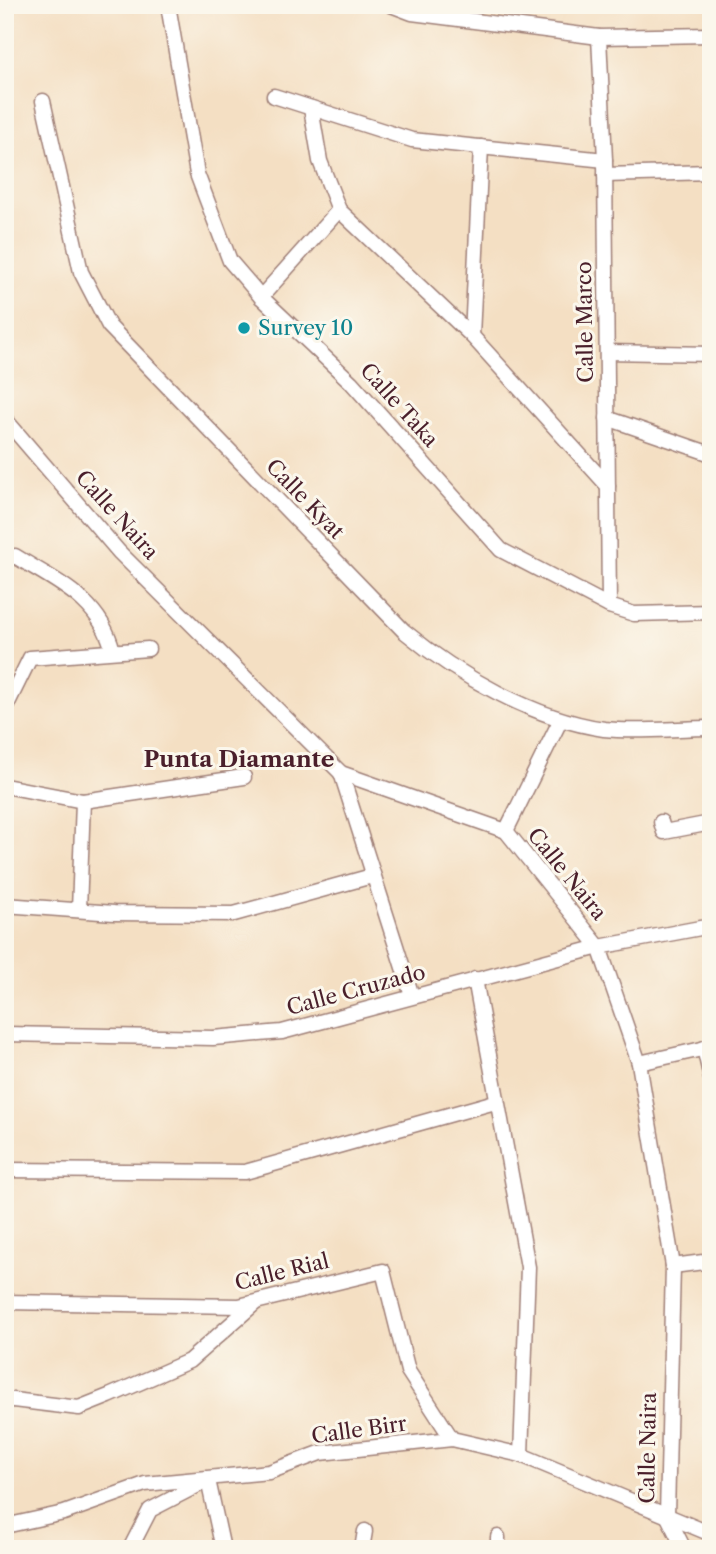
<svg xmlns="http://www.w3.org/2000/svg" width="716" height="1554" viewBox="0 0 716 1554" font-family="'Libre Caslon Text',serif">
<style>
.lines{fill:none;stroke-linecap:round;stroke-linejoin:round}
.street-casing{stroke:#9f7f77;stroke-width:17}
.street{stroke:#fff;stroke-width:14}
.culture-dot{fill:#0f9aa8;stroke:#fbf7ec;stroke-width:2.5}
.labels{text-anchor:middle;stroke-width:6;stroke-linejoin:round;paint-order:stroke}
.street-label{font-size:21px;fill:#4a1f2b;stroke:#fbf7ec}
.culture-label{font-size:21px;fill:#0d838f;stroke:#fbf7ec;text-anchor:start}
.neighbourhood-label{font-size:23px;font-weight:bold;fill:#4a1f2b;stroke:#fbf7ec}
</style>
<rect width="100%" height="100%" fill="#fbf7ec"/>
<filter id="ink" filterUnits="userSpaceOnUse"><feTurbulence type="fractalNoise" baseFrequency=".0143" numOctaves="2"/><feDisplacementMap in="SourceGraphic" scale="14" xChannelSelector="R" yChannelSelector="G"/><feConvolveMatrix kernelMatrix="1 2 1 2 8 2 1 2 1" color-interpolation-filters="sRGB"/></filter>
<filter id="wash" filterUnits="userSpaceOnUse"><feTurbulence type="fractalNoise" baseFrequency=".00686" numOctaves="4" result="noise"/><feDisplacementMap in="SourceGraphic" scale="28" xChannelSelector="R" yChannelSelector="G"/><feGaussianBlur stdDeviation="1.57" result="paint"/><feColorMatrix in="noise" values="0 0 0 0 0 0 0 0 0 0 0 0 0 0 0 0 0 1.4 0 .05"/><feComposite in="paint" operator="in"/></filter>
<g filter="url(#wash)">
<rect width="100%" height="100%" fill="#f4dfc3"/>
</g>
<g filter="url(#ink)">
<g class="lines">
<g class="street-casing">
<g id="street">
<path d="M168,5l29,169 33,87 31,36 90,85 150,168 108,56 25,8 77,-2"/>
<path d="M391,5l21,8 187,24 112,-2"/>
<path d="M599,37l6,123 4,446"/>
<path d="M274,96l138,44 193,20"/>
<path d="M43,101l38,171 28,54 295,305c53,44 130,88 200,98 34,4 72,-1 107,-1"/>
<path d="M311,108l9,53 19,49 133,126 136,150"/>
<path d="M605,175l106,-3"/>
<path d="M261,297l78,-87"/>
<path d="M472,336l9,-189"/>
<path d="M607,352l104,2"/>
<path d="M607,418l104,36"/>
<path d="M5,419l114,133 222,221 165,58 93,116 40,116 34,203 -6,249 17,34"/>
<path d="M5,560l10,-4c42,26 85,43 98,95"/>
<path d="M5,709l25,-51 118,-9"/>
<path d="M341,773l71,223"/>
<path d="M5,786l78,15 161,-24"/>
<path d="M661,822l3,10 47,-9"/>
<path d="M506,831l54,-110"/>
<path d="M5,905l109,8 120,1 138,-38"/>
<path d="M79,910l4,-109"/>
<path d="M475,979l53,288 -7,188"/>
<path d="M5,1034l208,4 69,-6 317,-85 112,-21"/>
<path d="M704,1048l7,30"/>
<path d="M639,1063l72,-16"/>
<path d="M5,1170l240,2 250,-70"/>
<path d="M673,1266l38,-5"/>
<path d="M5,1302l234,4 144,-35 25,100 44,68"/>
<path d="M5,1399l74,9 30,-12 80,-35 66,-58"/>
<path d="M5,1526l59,-13 81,-29 124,-12 51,-19 132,-14 69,16 190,79"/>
<path d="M498,1537v12"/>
<path d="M130,1549l20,-39 58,-30 15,69"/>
<path d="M362,1549l3,-18"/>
</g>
</g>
<use href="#street" class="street"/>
</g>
</g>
<circle class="culture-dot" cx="244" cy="328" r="7"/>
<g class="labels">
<g class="street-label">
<text transform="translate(585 322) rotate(-91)" y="7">Calle Marco</text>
<text transform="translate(399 405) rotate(48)" y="7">Calle Taka</text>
<text transform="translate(305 499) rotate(46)" y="7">Calle Kyat</text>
<text transform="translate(117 515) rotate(48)" y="7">Calle Naira</text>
<text transform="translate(567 874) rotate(51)" y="7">Calle Naira</text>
<text transform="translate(356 990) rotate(-15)" y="7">Calle Cruzado</text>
<text transform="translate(282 1272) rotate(-14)" y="7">Calle Rial</text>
<text transform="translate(359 1430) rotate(-8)" y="7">Calle Birr</text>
<text transform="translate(648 1448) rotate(-89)" y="7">Calle Naira</text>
</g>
<g class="culture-label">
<text x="258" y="335">Survey 10</text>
</g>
<g class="neighbourhood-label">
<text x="239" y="767">Punta Diamante</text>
</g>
</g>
<rect width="716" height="1554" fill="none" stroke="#fbf7ec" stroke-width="28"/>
</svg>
